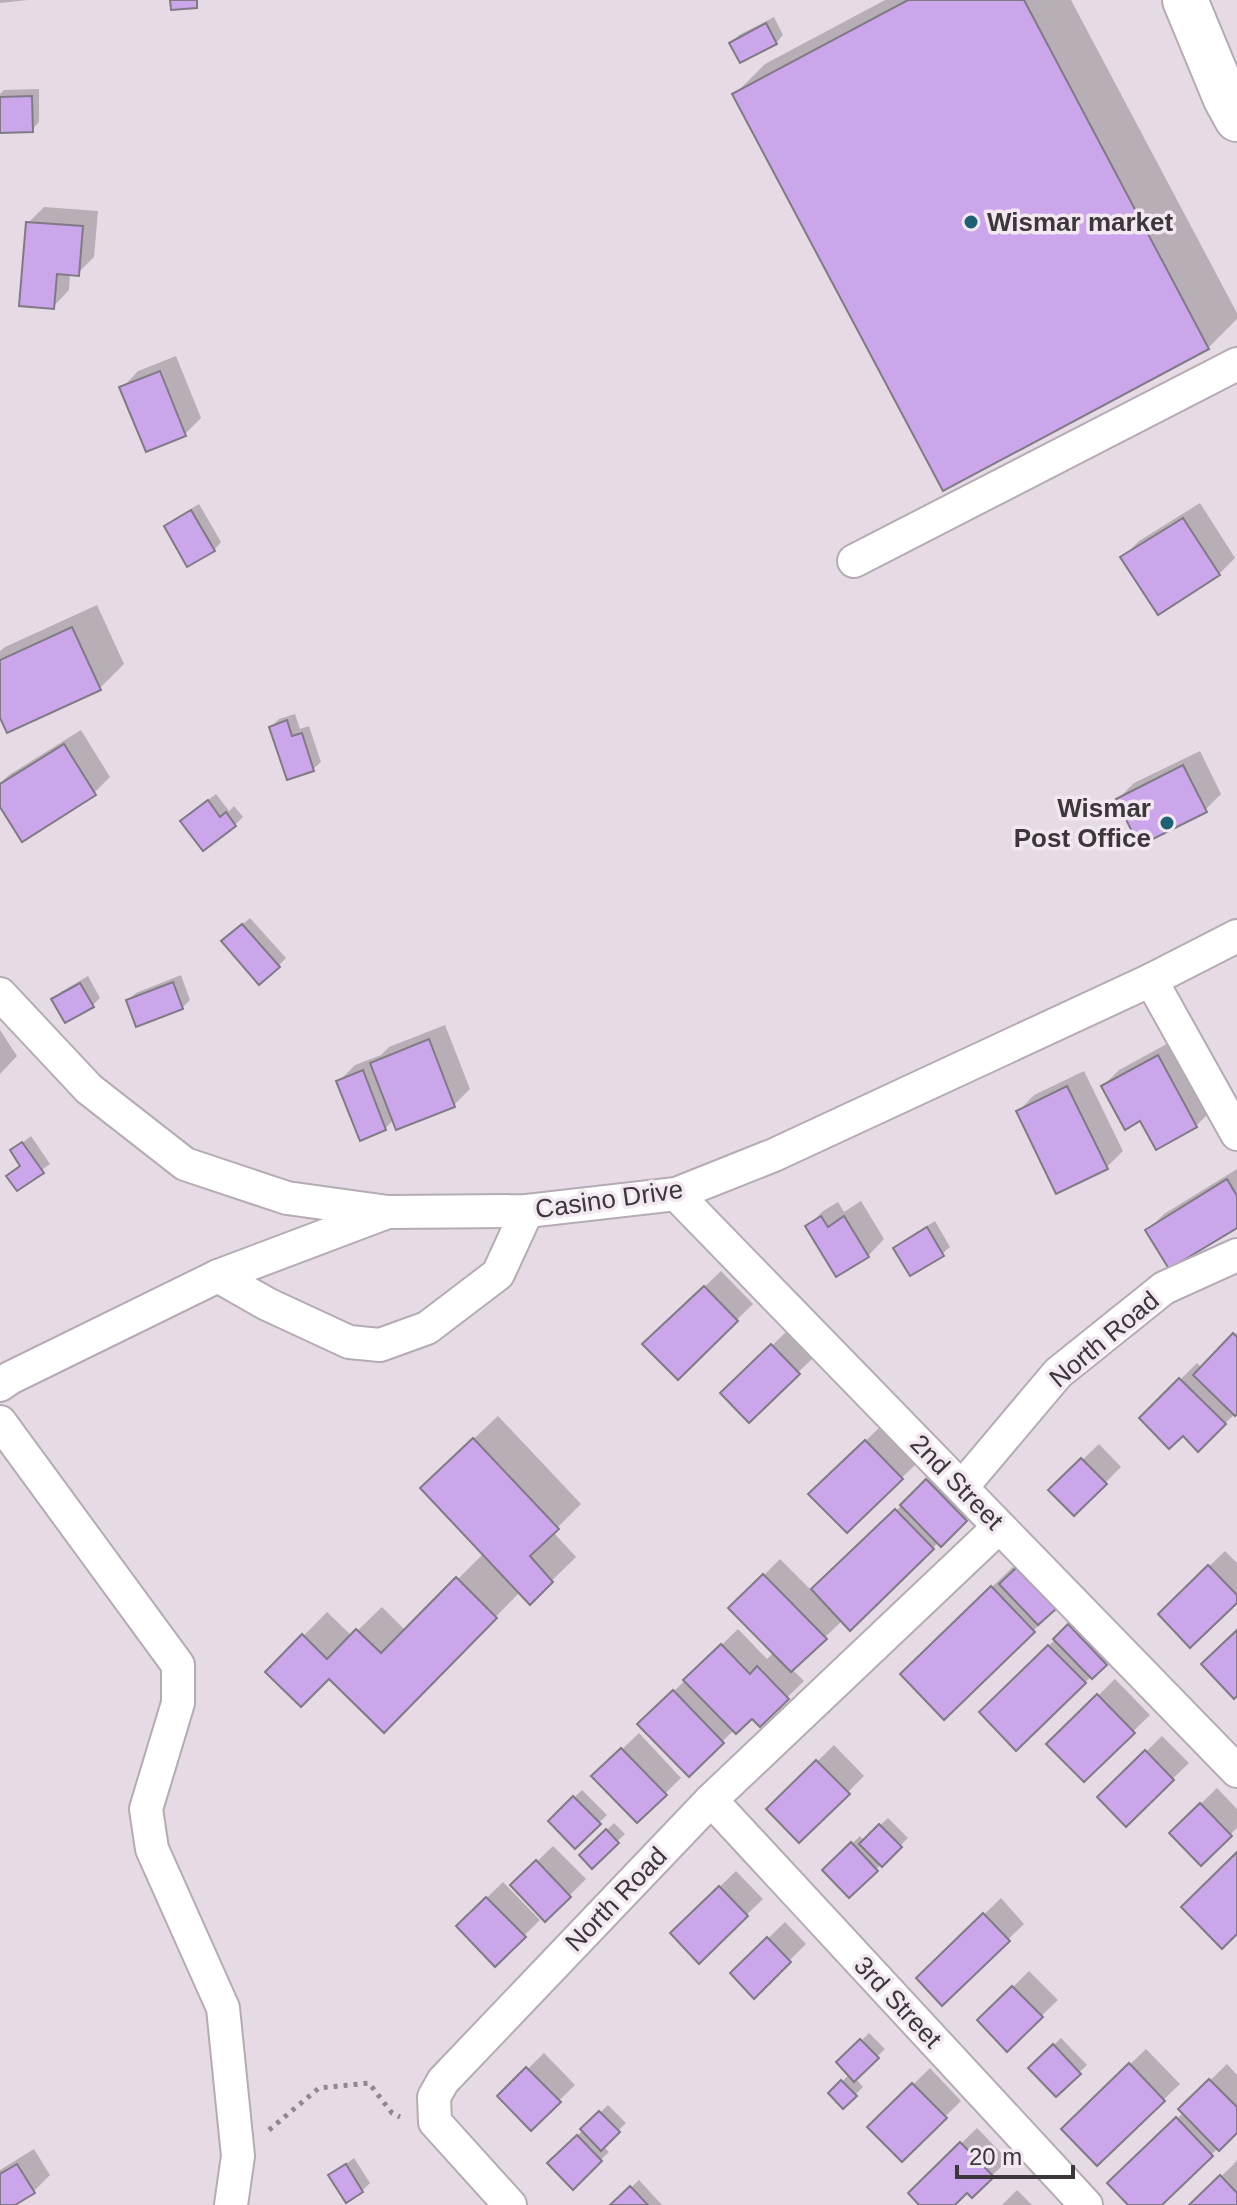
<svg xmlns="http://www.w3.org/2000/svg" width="1237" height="2205" viewBox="0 0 1237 2205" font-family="Arial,sans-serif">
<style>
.shadow{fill:#0003}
.building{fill:#cca6eb;stroke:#7f7a85;stroke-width:2}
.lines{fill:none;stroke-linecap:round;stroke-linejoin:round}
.street-casing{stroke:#b5abb4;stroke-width:36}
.secondary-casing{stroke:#b5abb4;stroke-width:48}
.path{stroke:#90888e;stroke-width:5;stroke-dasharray:4 6;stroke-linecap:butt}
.street{stroke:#fff;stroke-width:32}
.secondary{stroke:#fff;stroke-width:44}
.poi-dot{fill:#1e6074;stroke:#f3e8f1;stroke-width:3}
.labels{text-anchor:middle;stroke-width:7;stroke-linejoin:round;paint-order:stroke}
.poi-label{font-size:26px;font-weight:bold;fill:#3c373b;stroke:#f3e8f1;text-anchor:start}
.street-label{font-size:26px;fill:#3c373b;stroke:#f3e8f1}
</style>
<rect width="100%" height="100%" fill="#e6dbe4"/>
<g class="shadow">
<path d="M0,0h28l-28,3z"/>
<path d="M885,0h186l166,313v6l-29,29 -474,-253 31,-31z"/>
<path d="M774,17l9,18 -7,8h-45l8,-8z"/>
<path d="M39,89v33l-7,8 -32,1v-37l4,-4z"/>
<path d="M44,207l54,4 -4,46 -16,16h-8l-1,17 -16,17 -25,-84z"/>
<path d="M176,356l25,62 -16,16 -63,-46 16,-17z"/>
<path d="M1200,503l35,55 -16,16 -96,-17 16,-16z"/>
<path d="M199,504l22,38 -7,8 -48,-23 8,-8z"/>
<path d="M97,605l27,59 -24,24 -100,25v-62l5,-4z"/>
<path d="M295,714l5,15 9,-3 12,36 -8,7 -42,-42 8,-8z"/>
<path d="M81,730l29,47 -16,16 -94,10v-20l9,-8z"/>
<path d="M1200,751l21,43 -16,16 -87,-11 16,-16z"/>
<path d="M216,794l13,17 5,-5 9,11 -8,8 -45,-11z"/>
<path d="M250,918l36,40 -8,8 -47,-32z"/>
<path d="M181,975l9,25 -8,8 -54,-8 8,-7z"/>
<path d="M88,976l12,22 -7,7 -39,-6 7,-7z"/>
<path d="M445,1025l25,64 -16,16 -60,14 -9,10 -46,-48 16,-16 26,-10 8,-8z"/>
<path d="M0,1030l17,26 -17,18z"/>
<path d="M1174,1040l38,70 -16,16 -55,-8 -38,-32 16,-16z"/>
<path d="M1084,1071l39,80 -16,16 -89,-55 16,-17z"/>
<path d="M31,1136l19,28 -33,24 -8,-12 13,-11 -10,-14z"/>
<path d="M1237,1169v56l-89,5 16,-16z"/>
<path d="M861,1201l23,38 -16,17 -32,19 -29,-48 16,-16 15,-9 6,10z"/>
<path d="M935,1221l15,26 -8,7 -46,-6 7,-7z"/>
<path d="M721,1271l32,33 -75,73 -33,-33z"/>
<path d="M788,1330l27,26 -66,64 -26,-26z"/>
<path d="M1237,1333v79l-39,37 -15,-16 -41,-15 55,-55 5,5z"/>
<path d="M498,1416l83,88 -28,28 23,25 -46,45 -10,-10 -136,138 -55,-53 -61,-5 59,-60 25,24 30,-29 24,24 78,-78 -37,-89z"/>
<path d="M882,1425l36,37 -71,69 -36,-37z"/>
<path d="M1099,1444l22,23 -47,47 -23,-24z"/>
<path d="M944,1465l38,39 -41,40 -2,-2 -89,86 -7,-8 -51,49 12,12 -44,43 -8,-8 -18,14 -45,44 -49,-50 98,-95 29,30 7,-7 -43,-44 49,-49 32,32z"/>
<path d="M1225,1551l12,12v38l-77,13z"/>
<path d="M1016,1564l42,43 -114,110 -18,-67z"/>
<path d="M1077,1618l36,38 -97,92 -34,-36z"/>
<path d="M1115,1679l35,36 -66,64 -35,-35z"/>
<path d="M639,1733l42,45 -44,43 -43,-45z"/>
<path d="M1162,1736l27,27 -63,61 -26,-27z"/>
<path d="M834,1745l30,31 -64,64 -31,-31z"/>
<path d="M1217,1788l20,21v19l-36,35 -30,-30z"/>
<path d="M582,1790l25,25 -32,31 -25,-25z"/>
<path d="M888,1818l20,20 -59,58 -24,-26 35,-34 4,5z"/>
<path d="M614,1823l11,11 -33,32 -10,-11z"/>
<path d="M553,1846l33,33 -41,41 -32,-35z"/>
<path d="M736,1871l27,28 -64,62 -27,-28z"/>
<path d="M503,1882l37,38 -45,44 -37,-38z"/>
<path d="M1001,1898l23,26 -82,79 -23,-25z"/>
<path d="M785,1922l21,22 -52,52 -22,-23z"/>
<path d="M1029,1971l29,29 -51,49 -27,-29z"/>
<path d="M869,2033l16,16 -30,29 8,9 -19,19 -14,-13 20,-19 -11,-11z"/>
<path d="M1061,2038l26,27 -31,29 -25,-26z"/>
<path d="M1146,2049l34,35 -83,79 -34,-34z"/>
<path d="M544,2053l31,32 -44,43 -31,-32z"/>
<path d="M1227,2064l10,11v55l-78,75h-28l-21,-21 74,-72 -3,-3z"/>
<path d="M930,2068l31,33 -59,58 -32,-32z"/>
<path d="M608,2105l18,18 -23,23 6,6 -36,35 -23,-24z"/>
<path d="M977,2128l31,32 -36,35 -5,-5 -15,15h-30l-11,-12z"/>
<path d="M34,2149l16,26 -16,16 -22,14h-12v-35z"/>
<path d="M354,2158l16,25 -8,8 -31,-16z"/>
<path d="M1237,2160v45h-46l42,-40z"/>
<path d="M639,2180l23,25h-49z"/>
<path d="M1017,2190l15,15h-30z"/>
</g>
<g class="building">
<path d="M170,0h27v8l-26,2z"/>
<path d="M908,0h116l185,349 -266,142 -211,-397z"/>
<path d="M766,23l11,21 -37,19 -11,-20z"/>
<path d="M32,96l1,36 -33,1v-36z"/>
<path d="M26,222l57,4 -4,50 -22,-2 -3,35 -35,-3z"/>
<path d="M160,371l26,65 -40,16 -27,-65z"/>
<path d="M191,510l24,41 -28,16 -23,-41z"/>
<path d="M1183,518l37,57 -62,40 -38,-58z"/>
<path d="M72,627l29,63 -94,43 -7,-15v-58z"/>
<path d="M287,720l5,16 10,-3 12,38 -27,9 -18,-53z"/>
<path d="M64,744l32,51 -74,47 -22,-35v-23z"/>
<path d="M1183,765l24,47 -68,34 -23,-47z"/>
<path d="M208,800l12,17 6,-5 10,14 -33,25 -23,-30z"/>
<path d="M242,924l38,43 -21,18 -38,-44z"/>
<path d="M173,982l10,27 -47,18 -10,-27z"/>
<path d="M80,983l14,24 -29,16 -14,-24z"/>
<path d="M429,1039l26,68 -59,23 -26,-67z"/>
<path d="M1158,1055l39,72 -41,23 -16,-29 -15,9 -24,-44z"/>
<path d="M363,1070l23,60 -26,11 -24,-60z"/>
<path d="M1067,1086l41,83 -52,25 -40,-83z"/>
<path d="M22,1142l22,31 -27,18 -11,-15 14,-10 -10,-16z"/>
<path d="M1227,1179l10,17v32l-68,41 -24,-39z"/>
<path d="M821,1216l7,11 16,-11 25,41 -33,20 -31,-51z"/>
<path d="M927,1227l17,29 -34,20 -17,-28z"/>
<path d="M704,1286l34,35 -60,59 -36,-36z"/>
<path d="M1233,1333l4,4v77l-2,2 -42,-41z"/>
<path d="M771,1344l29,30 -51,49 -29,-30z"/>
<path d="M1179,1378l47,46 -28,28 -15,-16 -14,13 -30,-31z"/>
<path d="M473,1438l86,91 -29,27 23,26 -23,23 -110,-117z"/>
<path d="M865,1440l38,39 -56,54 -39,-39z"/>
<path d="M1081,1458l26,26 -33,32 -26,-26z"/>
<path d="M926,1479l41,42 -26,26 -41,-42z"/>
<path d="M895,1509l39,40 -84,82 -39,-42z"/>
<path d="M1208,1565l29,30v8l-47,45 -32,-34z"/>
<path d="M1016,1568l40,41 -18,16 -39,-41z"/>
<path d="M763,1574l64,65 -36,33 -63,-64z"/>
<path d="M456,1577l41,41 -113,115 -55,-54 -28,28 -36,-35 37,-38 25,25 29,-30 25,24z"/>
<path d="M991,1586l44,46 -91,88 -44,-46z"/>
<path d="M1068,1624l39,41 -15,14 -39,-40z"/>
<path d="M1237,1630v66l-3,3 -33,-35z"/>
<path d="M721,1644l29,30 7,-8 32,33 -29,28 -8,-8 -16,15 -53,-54z"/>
<path d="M1048,1645l38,38 -70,68 -37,-39z"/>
<path d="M673,1690l51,53 -35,34 -52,-53z"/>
<path d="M1097,1694l38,39 -51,49 -38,-38z"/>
<path d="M621,1748l46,47 -30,28 -46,-47z"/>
<path d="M1145,1750l29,30 -48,47 -29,-30z"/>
<path d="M816,1760l34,34 -51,49 -33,-34z"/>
<path d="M573,1796l28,28 -26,25 -27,-28z"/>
<path d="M1200,1803l32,33 -31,30 -32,-33z"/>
<path d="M879,1824l23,23 -20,20 -23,-23z"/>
<path d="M606,1829l13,14 -27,26 -13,-14z"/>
<path d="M851,1842l27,29 -29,27 -27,-28z"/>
<path d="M1237,1852v82l-15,15 -41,-42z"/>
<path d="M536,1860l35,37 -26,25 -35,-37z"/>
<path d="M719,1886l29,30 -49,48 -29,-31z"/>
<path d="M486,1897l40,40 -31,30 -39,-41z"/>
<path d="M983,1913l27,28 -68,65 -26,-28z"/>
<path d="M767,1937l24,25 -37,37 -24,-26z"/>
<path d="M1012,1986l31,31 -36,35 -30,-32z"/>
<path d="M860,2039l19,19 -25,24 -18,-20z"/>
<path d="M1053,2044l28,30 -25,23 -28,-29z"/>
<path d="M1129,2063l36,38 -68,65 -36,-37z"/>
<path d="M526,2067l35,35 -30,29 -34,-35z"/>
<path d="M1209,2079l28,28v26l-18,18 -41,-42z"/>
<path d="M841,2080l16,16 -14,13 -15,-16z"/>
<path d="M912,2083l35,35 -45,44 -35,-35z"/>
<path d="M599,2111l21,21 -19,19 -21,-22z"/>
<path d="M1176,2117l37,39 -51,49h-34l-21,-22z"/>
<path d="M577,2135l25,26 -29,29 -26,-27z"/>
<path d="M960,2142l34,35 -22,21 -5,-5 -12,12h-36l-11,-12z"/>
<path d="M17,2164l18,29 -20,12h-15v-31z"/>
<path d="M346,2164l17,28 -17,11 -18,-28z"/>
<path d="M1220,2175l17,18v12h-48z"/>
<path d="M630,2186l18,19h-38z"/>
</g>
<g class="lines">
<g class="street-casing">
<g id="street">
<path d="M854,561l383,-197"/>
<path d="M1151,980l86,154"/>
<path d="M0,994l89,95 96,75 102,34 101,14 139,-1 149,-17 98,-39 377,-175 86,-44"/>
<path d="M676,1194l561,577"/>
<path d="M218,1276l49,28 82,38 31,3 47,-17 71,-54 29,-63"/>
<path d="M0,1385l10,-7 208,-102 167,-63"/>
<path d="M0,1422l178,243v38l-32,106 6,40 71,159 15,148 -7,49"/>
<path d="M962,1487l96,-114 106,-85 73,-33"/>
<path d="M711,1800l375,405"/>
<path d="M510,2205l-75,-83 -1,-25 9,-16 268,-281 288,-273"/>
</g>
</g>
<g class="secondary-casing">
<path id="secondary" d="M1185,0l41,99 11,20"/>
</g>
<path class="path" d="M269,2130l50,-42 50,-5 23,30 8,4"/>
<use href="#street" class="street"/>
<use href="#secondary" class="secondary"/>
</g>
<g class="poi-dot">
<circle cx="971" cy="222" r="8"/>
<circle cx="1167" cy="823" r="8"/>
</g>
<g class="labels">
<g class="poi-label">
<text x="987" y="231">Wismar market</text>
<text x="1151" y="817" text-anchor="end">Wismar<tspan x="1151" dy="30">Post Office</tspan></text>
</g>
<g class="street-label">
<text transform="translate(609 1199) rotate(-8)" y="9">Casino Drive</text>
<text transform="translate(1104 1339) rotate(-40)" y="9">North Road</text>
<text transform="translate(957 1482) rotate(46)" y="9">2nd Street</text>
<text transform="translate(616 1899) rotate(-46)" y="9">North Road</text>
<text transform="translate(898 2002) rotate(47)" y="9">3rd Street</text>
</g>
</g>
<path d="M957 2165v12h116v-12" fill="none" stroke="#3c373b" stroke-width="4"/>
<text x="969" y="2165" font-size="24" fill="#3c373b" stroke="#f3e8f1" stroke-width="6" paint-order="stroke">20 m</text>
</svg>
